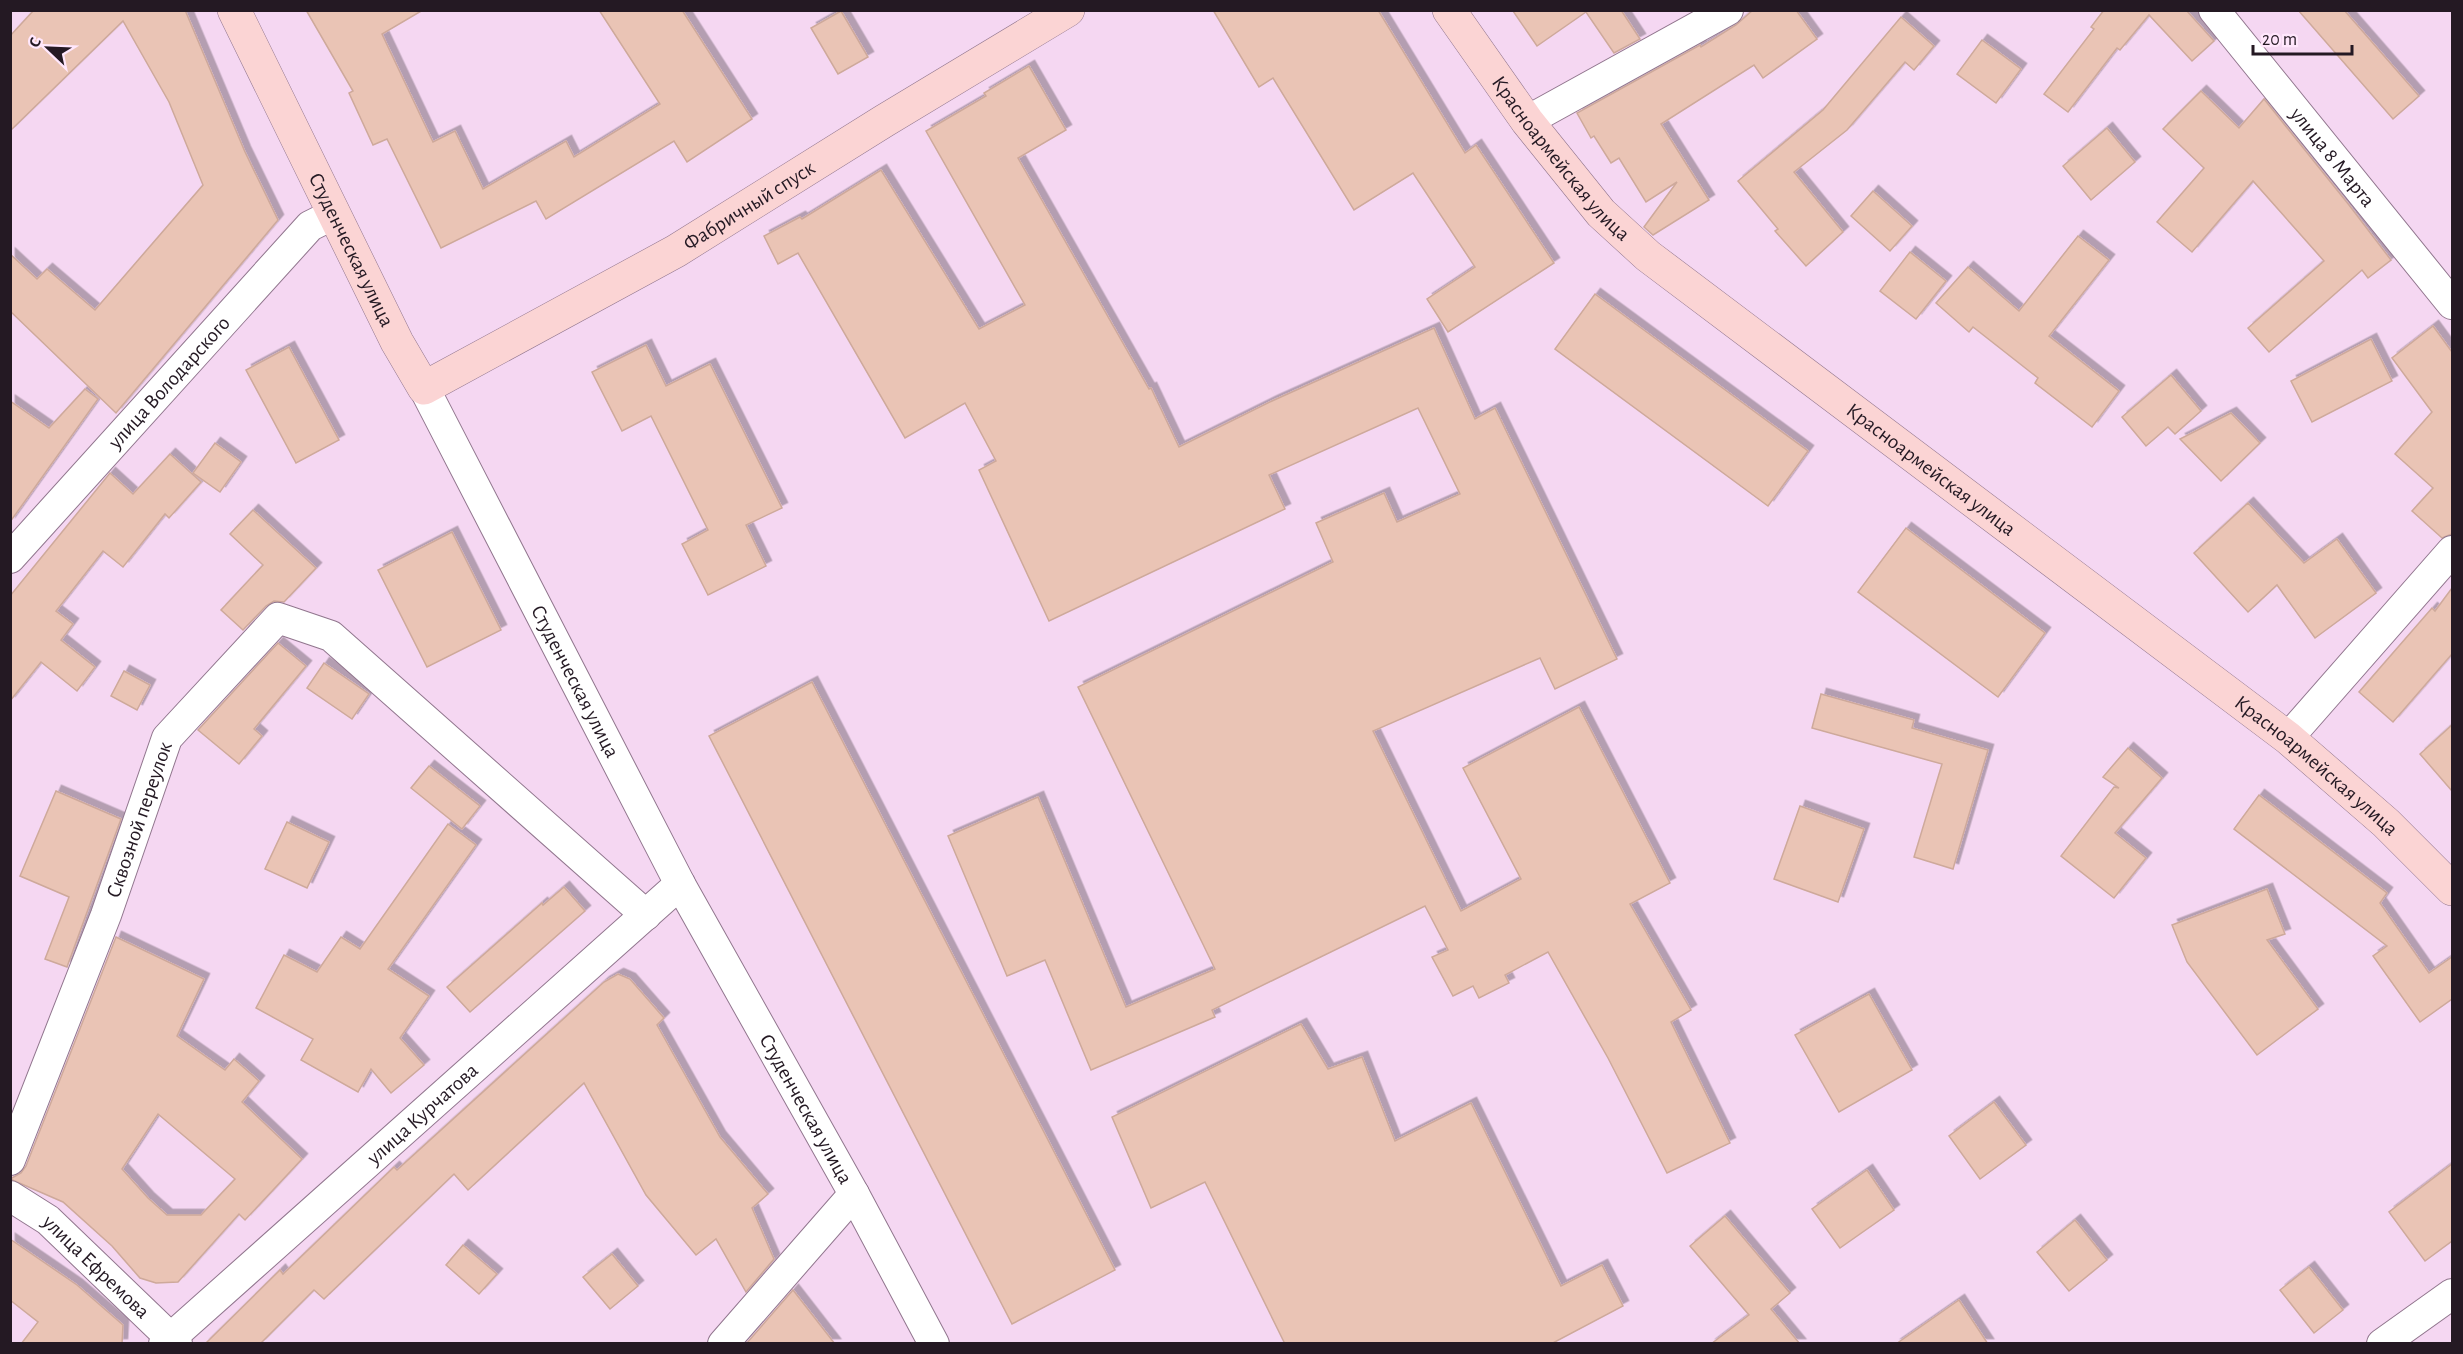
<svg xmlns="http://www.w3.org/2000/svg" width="2463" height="1354" viewBox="0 0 2463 1354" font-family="'Alegreya Sans',sans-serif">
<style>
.building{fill:#eac4b5;stroke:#cea99b;stroke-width:1.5;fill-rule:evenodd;filter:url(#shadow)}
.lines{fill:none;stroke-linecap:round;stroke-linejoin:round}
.street-casing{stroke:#91768e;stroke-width:32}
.secondary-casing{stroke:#91768e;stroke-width:34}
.street{stroke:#fff;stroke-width:30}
.secondary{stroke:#fbd4d4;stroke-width:33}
.labels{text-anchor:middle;stroke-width:4.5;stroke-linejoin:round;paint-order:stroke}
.street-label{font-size:21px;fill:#241923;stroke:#ffe7fc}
</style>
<defs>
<filter id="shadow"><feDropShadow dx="5.5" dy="-5.5" stdDeviation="0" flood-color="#0004"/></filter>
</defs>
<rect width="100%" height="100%" fill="#f5d7f2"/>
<g class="building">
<path d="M34,10h151l60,142 33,68 -162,193 -106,-102v-57l27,25 10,-10 48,41 108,-125 -34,-83 -46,-81 -113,110v-95z"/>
<path d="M306,10h117l-41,24 51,108 22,-11 28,58 83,-48 8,16 86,-53 -61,-94h83l70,109 -65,43 -13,-21 -128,78 -10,-18 -95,47 -54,-109 -14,6 -24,-52 4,-2z"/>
<path d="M1213,10h165l87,143 11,-8 78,118 -106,69 -21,-33 48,-32 -62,-94 -59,37 -81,-132 -14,9z"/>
<path d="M1621,10l19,29 -26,14 -28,-41 -49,34 -24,-35z"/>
<path d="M1753,10h43l21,29 -54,39 -9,-13 -93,59 48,76 -56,35 -9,-8 33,-45 -31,20 -27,-44 -8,5 -17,-27 -3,2 -14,-25 123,-68 1,2 35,-22z"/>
<path d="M2104,10h82l28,31 -22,20 -43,-46 -29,35 -3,-2 -49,64 -24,-18 50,-65 -3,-2z"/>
<path d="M2298,10h46l75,86 -26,23z"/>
<path d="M841,11l27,46 -30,17 -27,-46z"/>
<path d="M1901,17l33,29 -20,24 -9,-8 -58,68 -53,42 49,60 -37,34 -31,-35 3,-2 -40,-48 85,-71z"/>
<path d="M1982,40l39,29 -25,34 -39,-29z"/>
<path d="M1029,66l37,64 -48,28 131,231 2,-1 28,59 93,-46 162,-73 41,91 20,-11 122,251 -62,30 -15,-31 -167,73 88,180 60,-32 -58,-111 116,-61 91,176 -40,21 61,106 -20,12 59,121 -63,30 -59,-115 -60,-106 -43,23 4,8 -30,15 -6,-12 -20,10 -21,-39 16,-7 -23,-44 -213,104 3,7 -124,53 -46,-110 -38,16 -59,-140 90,-39 88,210 89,-38 -137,-282 255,-125 -17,-39 68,-30 13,29 63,-28 -42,-86 -149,67 16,34 -236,112 -70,-151 17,-9 -31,-58 -60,35 -107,-185 -20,11 -14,-28 36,-19 2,2 79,-49 98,159 46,-24 -99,-174 60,-35 -2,-3z"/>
<path d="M2201,91l38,37 25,-29 85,106 42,55 -23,18 -6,-8 -93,82 -21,-24 76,-67 -71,-80 -61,71 -35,-30 47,-54 -41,-39z"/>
<path d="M2107,128l28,34 -44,38 -28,-34z"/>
<path d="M1873,191l39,35 -22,25 -39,-35z"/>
<path d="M2078,236l31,24 -60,76 70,55 -27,36 -57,-44 3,-5 -65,-51 -4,5 -33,-29 32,-36 51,44z"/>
<path d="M1910,252l36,29 -30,38 -36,-28z"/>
<path d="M1595,294l213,157 -40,55 -213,-157z"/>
<path d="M2433,326l19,26v182l-10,4 -30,-27 21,-23 -38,-34 37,-42 -40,-54z"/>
<path d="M2371,339l21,42 -80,41 -21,-41z"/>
<path d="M646,345l20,41 44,-22 72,144 -36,17 20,41 -58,29 -26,-51 26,-14 -57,-114 -29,15 -30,-59z"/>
<path d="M289,347l50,93 -43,23 -50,-93z"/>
<path d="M2171,375l30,36 -26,23 -7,-7 -22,19 -24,-29z"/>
<path d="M85,389l13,10 -88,123v-121l39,27z"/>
<path d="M2231,413l29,30 -39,38 -41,-42z"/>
<path d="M215,443l26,19 -21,30 -27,-19z"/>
<path d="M170,454l31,28 -32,36 -4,-4 -42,53 -20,-16 -47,60 17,13 -12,16 34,27 -18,24 -36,-29 -31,39v-105l100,-123 23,21z"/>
<path d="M2248,503l56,60 33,-24 39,54 -61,45 -38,-53 -29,27 -54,-59z"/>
<path d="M253,510l63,58 -32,34 -10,-1 -8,5 -23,24 -22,-20 42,-45 -33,-31z"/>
<path d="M1906,528l139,105 -47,64 -140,-105z"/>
<path d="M452,532l49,98 -74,37 -49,-97z"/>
<path d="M2452,588v66l-59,68 -34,-30 73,-84 3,3z"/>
<path d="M278,643l28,23 -52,63 8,7 -23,28 -41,-34z"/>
<path d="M324,663l45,31 -17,25 -45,-31z"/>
<path d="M124,671l26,14 -13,25 -26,-14z"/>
<path d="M812,682l303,588 -103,54 -303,-588z"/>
<path d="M1821,694l93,26 -2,8 76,22 -35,119 -39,-12 28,-93 -130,-36z"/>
<path d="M2452,725v66l-32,-37z"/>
<path d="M2128,748l34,30 -47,55 31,25 -32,40 -53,-42 53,-69 5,1 -16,-11z"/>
<path d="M429,766l51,40 -18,23 -51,-41z"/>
<path d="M56,791l65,28 -54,148 -22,-8 24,-62 -49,-21z"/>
<path d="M2259,795l128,98 -7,10 49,70 23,-16v42l-32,23 -47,-66 14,-10 -153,-117z"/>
<path d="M1800,806l64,23 -26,73 -64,-23z"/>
<path d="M287,822l42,20 -22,46 -42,-19z"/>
<path d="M448,824l28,21 -88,124 41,27 -29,42 24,27 -33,28 -20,-24 -13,23 -57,-32 12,-21 -57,-31 28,-53 33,17 24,-35 19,12z"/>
<path d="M564,887l21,24 -115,101 -23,-25 95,-84 1,2z"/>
<path d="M2267,889l18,45 -18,6 51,69 -61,46 -70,-93 -15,-37z"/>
<path d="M116,937l88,42 -27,57 48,34 9,-11 25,22 -17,21 60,57 -57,61 -6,-6 -61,68 -22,1 -16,-5 -28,-32 -49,-44 -53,-23 11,-6 5,-7zM158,1114l77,65 -34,36h-34l-19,-17 -26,-29z"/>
<path d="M618,974l12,5 34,39 -7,7 63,112 48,57 -16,14 22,51 -28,33 -30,-53 -20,16 -50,-60 -62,-112 -116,107 -14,-16 -130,125 -10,-9 -54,54h-55l75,-74 3,4 111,-107 3,3 207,-188z"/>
<path d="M1869,994l43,76 -73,42 -44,-77z"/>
<path d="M1301,1024l27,45 34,-12 33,84 76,-38 90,183 41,-21 21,41 -72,38h-266l-80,-162 -54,26 -39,-91z"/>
<path d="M1994,1102l32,43 -46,34 -31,-43z"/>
<path d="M2452,1164v77l-27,20 -36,-49z"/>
<path d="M1867,1170l27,40 -54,38 -28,-39z"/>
<path d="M1725,1216l65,77 -19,16 29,35h-89l38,-29 -59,-69z"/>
<path d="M2075,1220l32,40 -38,31 -32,-39z"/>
<path d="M10,1239l67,46 46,40 -1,19h-101l17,-22 -28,-22z"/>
<path d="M463,1245l34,29 -18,20 -33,-29z"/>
<path d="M612,1254l26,32 -28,23 -27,-32z"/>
<path d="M2309,1267l34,43 -29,23 -34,-43z"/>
<path d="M793,1290l42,54h-89z"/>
<path d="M1959,1300l29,44h-92z"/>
</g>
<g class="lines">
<g class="street-casing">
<g id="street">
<path id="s1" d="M2214,10l238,294"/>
<path d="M1527,121l201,-111"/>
<path id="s2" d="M424,388l256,496 174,310 80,150"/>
<path id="s3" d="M10,558l300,-332 24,-12"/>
<path d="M2288,738l164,-187"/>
<path id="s4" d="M10,1160l96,-245 61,-177 111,-120 53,18 315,279"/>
<path id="s5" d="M10,1196l38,24 129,124"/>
<path id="s6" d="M164,1344l516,-460"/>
<path d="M723,1344l131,-150"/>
<path d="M2382,1344l70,-50"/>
</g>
</g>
<g class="secondary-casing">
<g id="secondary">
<path id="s7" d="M234,10l163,332 27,46 252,-137 208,-130 184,-111"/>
<path id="s8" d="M1449,10l78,111 74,92 47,43 640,482 98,85 66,66"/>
</g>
</g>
<use href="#street" class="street"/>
<use href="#secondary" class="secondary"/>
</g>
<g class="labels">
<g class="street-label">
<text dy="7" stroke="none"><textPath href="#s8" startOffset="186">Красноармейская улица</textPath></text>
<text dy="7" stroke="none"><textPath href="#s1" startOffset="189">улица 8 Марта</textPath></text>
<text dy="7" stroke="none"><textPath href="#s7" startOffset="796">Фабричный спуск</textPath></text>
<text dy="7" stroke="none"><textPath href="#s7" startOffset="267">Студенческая улица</textPath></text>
<text dy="7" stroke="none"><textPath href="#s3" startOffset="237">улица Володарского</textPath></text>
<text dy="7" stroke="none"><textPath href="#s8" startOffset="672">Красноармейская улица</textPath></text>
<text dy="7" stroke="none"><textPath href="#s2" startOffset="330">Студенческая улица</textPath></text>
<text dy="7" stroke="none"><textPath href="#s8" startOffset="1158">Красноармейская улица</textPath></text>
<text dy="7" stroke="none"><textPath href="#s4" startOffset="364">Сквозной переулок</textPath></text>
<text dy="7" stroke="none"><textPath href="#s2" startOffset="816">Студенческая улица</textPath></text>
<text dy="7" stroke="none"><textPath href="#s6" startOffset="346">улица Курчатова</textPath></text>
<text dy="7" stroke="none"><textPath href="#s5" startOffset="112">улица Ефремова</textPath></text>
</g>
</g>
<rect width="2463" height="1354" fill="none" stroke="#241923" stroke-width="24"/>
<g transform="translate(48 48) rotate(293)" stroke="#ffe7fc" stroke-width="4.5" paint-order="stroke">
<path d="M0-4.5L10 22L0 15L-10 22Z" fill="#241923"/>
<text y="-9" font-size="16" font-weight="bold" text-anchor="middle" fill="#241923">С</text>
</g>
<path d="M2253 45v9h99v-9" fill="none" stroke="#241923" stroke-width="3"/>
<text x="2262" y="45" font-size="18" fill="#241923" stroke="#ffe7fc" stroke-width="4.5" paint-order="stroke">20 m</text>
</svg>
